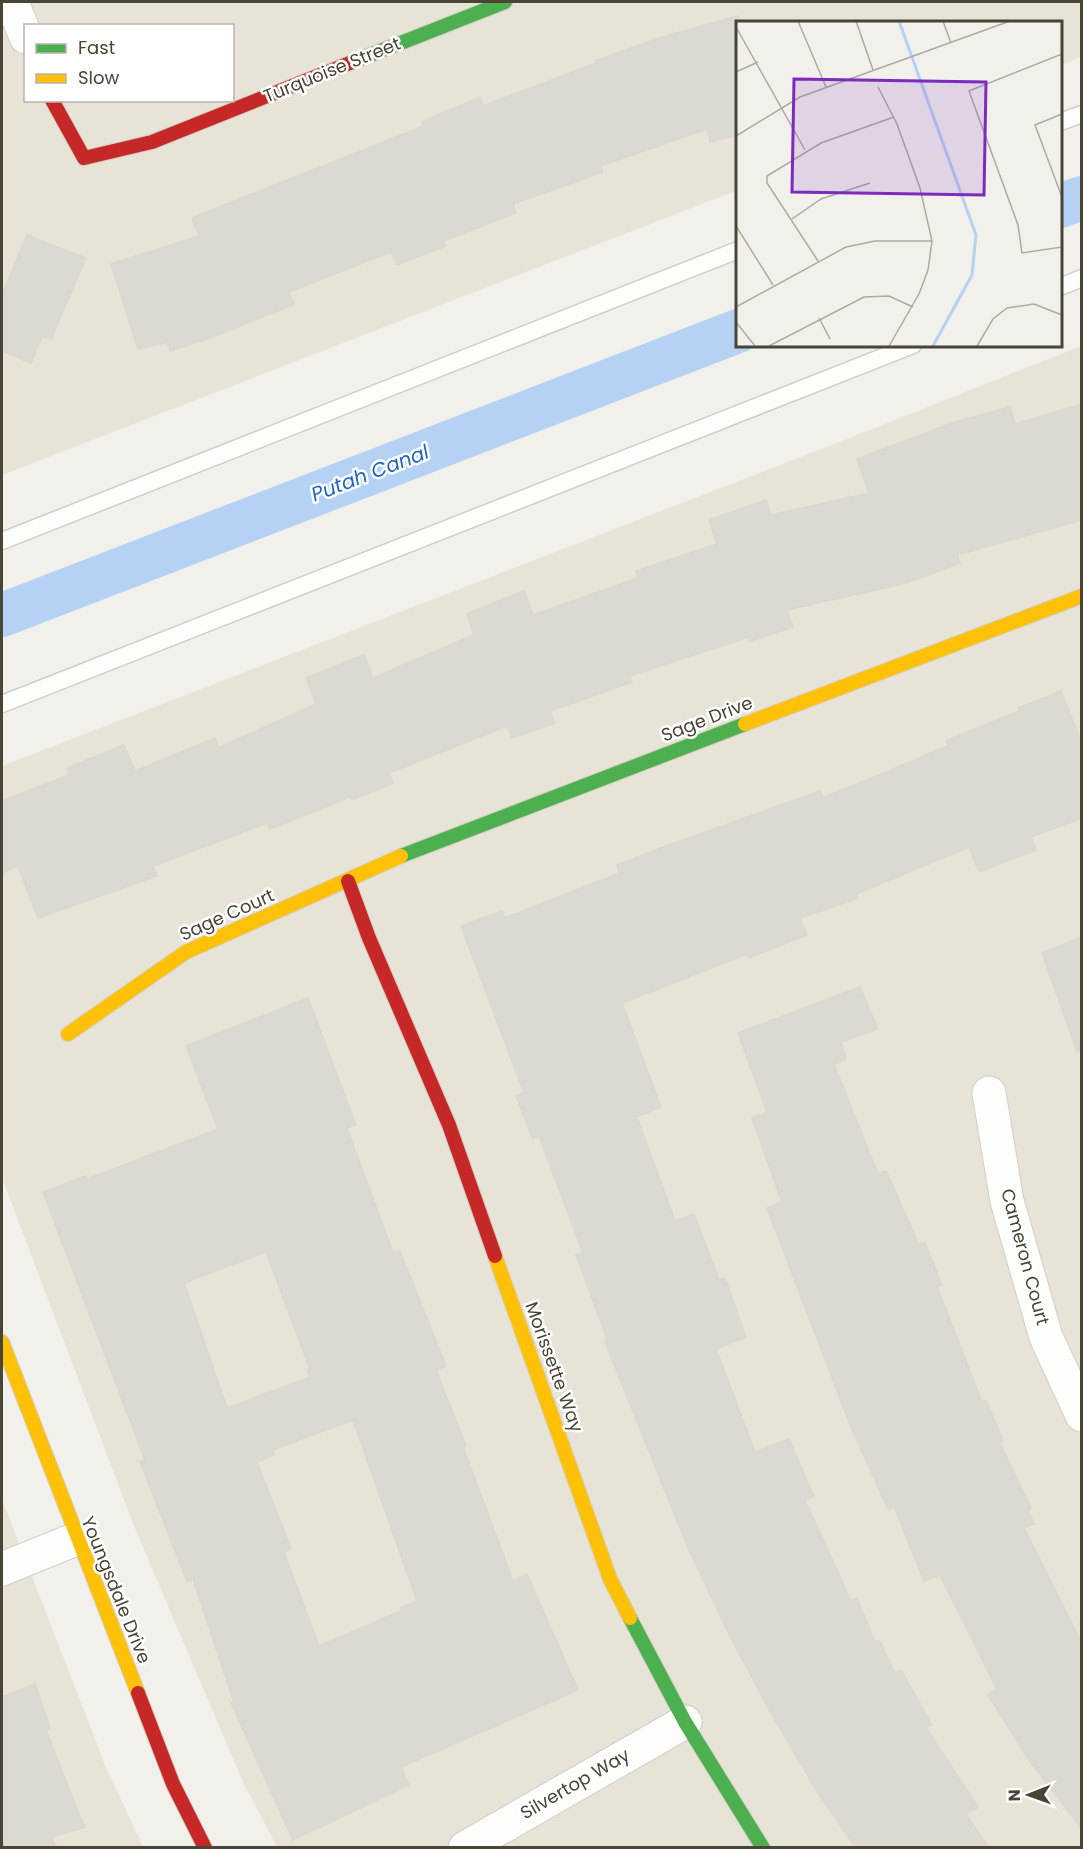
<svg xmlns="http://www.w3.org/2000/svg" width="1083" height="1849" viewBox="0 0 1083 1849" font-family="Poppins,sans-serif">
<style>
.residential{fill:#e7e3d6;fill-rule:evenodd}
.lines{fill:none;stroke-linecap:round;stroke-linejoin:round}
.canal{stroke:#b5d1f4;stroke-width:44}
.building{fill:#dbd9d2;stroke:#dad7cf;stroke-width:1.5;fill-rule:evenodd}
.lane-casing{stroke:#d0cec7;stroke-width:19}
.street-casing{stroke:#d0cec7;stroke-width:35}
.fast-casing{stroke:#d2cfc0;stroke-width:16}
.slow-casing{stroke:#d2cfc0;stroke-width:16}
.jam-casing{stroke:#d2cfc0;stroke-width:16}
.lane{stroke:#fdfdfc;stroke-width:16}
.street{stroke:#fdfdfc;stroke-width:33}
.fast{stroke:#4caf50;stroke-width:14}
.slow{stroke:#ffc107;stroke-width:14}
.jam{stroke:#c62828;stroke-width:14}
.labels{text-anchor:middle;stroke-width:5;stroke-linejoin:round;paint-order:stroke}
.street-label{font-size:18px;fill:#494434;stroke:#fff}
.water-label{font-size:20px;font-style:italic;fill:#2165c1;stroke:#fff}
.inset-river{fill:none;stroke:#b5d1f4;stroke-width:3}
.inset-road{fill:none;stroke:#aeaba1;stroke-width:1.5}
.view{fill:#7b2cbf;fill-opacity:0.15;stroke:#7b2cbf;stroke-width:3}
.inset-edge{fill:none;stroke:#494434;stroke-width:3}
</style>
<rect width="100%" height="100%" fill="#f2f0ea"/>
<g class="residential">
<path d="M2,2h1079v55l-20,8 -1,-43h-322v168l-736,285zM26,26h206v74h-206z"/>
<path d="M1081,346v1501h-804l-34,-65 -109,-256 -132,-348v-412l840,-325z"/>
<path d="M2,1499l103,266 38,82h-141z"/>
</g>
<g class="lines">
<g class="canal">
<path d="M1060,206l22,-8"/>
<path d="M2,615l736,-284"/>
</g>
</g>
<g class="building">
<path d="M738,16v119l-28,7 -3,-13 -107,37 3,6 -90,32 3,9 -73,28 3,5 -49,19 -6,-13 -102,40 5,12 -87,35 -37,12 -3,-9 -29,7 -27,-85 88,-28 -7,-18 232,-92 -2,-4 58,-25 3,9 113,-43 -1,-2 67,-24z"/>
<path d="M27,235l59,23 -35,81 -9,-3 -11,27 -29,-12v-56z"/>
<path d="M1082,404v116l-125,35 3,8 -53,20 -120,27 6,17 -43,14 -1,-4 -120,39 3,6 -82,29 5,12 -43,15 -5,-12 -118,47 4,10 -41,17 -2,-3 -80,32 -3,-6 -114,43 4,10 -119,42 -20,-52 -16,7v-72l67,-26 -2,-7 57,-23 11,26 80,-33 3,10 98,-44 -10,-26 58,-23 9,23 101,-43 -7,-21 57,-23 9,24 105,-37 -2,-7 81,-27 -8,-24 57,-20 5,15 98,-22 -12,-34 98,-37 55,-15 5,17z"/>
<path d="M1061,691l21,53v74l-51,19 5,13 -57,22 -10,-25 -113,47 2,4 -58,20 7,17 -58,23 -2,-4 -125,49 39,104 -24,10 38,104 19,-7 25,66 6,-2 21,59 -30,12 39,103 34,-13 25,58 -9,3 46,101 6,-3 18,44 4,-2 16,33 6,-3 31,55 -6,3 52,79 -12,7 23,34h-133l-39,-57 -45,-76 -41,-77 -43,-90 -83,-206 3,-1 -32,-86 7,-2 -44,-117 -6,3 -17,-43 8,-3 -63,-167 41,-15 3,7 115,-45 -3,-8 41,-16 162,-58 3,7 125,-52 -2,-5 73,-30 -1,-3z"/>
<path d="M1082,937v114h-5l-35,-98z"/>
<path d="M860,987l18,42 -37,13 5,17 -12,5 44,110 8,-3 33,74 6,-2 17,42 -5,2 45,115 4,-2 17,41 -4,1 32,66 -3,1 6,15 -10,4 58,116v185l-53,-69 -41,-65 9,-6 -57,-114 -16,6 -30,-75 -6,3 -37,-82 -84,-219 15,-6 -30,-84 15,-6 -29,-79z"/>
<path d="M308,998l48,127 -9,3 46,125 7,-2 46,115 -10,4 30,76 -3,1 50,134 14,-7 51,116 -177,77 8,18 -116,55 -62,-137 3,-1 -41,-123 -6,2 -47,-119 5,-2 -102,-268 43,-16 1,3 131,-50 -32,-83zM266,1252l44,117 -3,1 3,7 -83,31 -43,-125zM353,1420l64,181 -17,7 1,3 -82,35 -35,-94 7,-3 -34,-87 17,-7 -2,-5z"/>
<path d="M35,1684l15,44 -4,2 38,97 -32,10 4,11h-54v-151z"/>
</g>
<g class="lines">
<g class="lane-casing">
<g id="lane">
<path d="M1060,122l22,-8"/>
<path d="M1060,287l22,-9"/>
<path d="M2,541l736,-291"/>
<path d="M2,704l911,-359"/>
</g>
</g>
<g class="street-casing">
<g id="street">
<path d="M12,2l14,35"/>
<path d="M989,1093l18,108 39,136 36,78"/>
<path d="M2,1569l74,-30"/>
<path d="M465,1848l220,-126"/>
</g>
</g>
<g class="fast-casing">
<g id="fast">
<path d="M365,57l140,-55"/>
<path d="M401,856l344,-132"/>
<path d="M630,1618l55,104 78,126"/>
</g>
</g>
<g class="slow-casing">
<g id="slow">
<path d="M745,724l337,-128"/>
<path d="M68,1034l118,-82 215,-96"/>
<path d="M495,1256l115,323 20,39"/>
<path d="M2,1342l136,351"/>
</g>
</g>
<g class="jam-casing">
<g id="jam">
<path d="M52,100l32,58 68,-16 213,-85"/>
<path d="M348,881l21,57 80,187 46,131"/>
<path d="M138,1693l35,91 32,64"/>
</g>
</g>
<use href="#lane" class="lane"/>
<use href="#street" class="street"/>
<use href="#fast" class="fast"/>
<use href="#slow" class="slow"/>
<use href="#jam" class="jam"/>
</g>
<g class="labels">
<g class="street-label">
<text transform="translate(332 70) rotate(-22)" y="6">Turquoise Street</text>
<text transform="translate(707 719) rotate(-21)" y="6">Sage Drive</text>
<text transform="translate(227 915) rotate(-24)" y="6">Sage Court</text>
<text transform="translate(1025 1257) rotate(75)" y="6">Cameron Court</text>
<text transform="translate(554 1367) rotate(70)" y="6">Morissette Way</text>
<text transform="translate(116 1590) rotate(68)" y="6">Youngsdale Drive</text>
<text transform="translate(575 1784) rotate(-30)" y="6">Silvertop Way</text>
</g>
<g class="water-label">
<text transform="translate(370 473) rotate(-21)" y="7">Putah Canal</text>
</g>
</g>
<g transform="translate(736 21)">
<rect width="326" height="326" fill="#f2f0ea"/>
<path class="inset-river" d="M163,0l77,214 -4,40 -39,71"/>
<path class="inset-road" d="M62,0l28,66M120,0l17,49M207,0l8,22M0,6l69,123M326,33l-93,37 49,134 4,28 40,-6M0,51l22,-10M142,66l19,37 23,64 12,53 -4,29 -9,24 -30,52M326,93l-27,11 27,72M0,115l64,-39 210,-76M56,198l29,-20 49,-16M0,205l37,59M82,240l-51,-78v-7l54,-33 73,-26M0,286l110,-60 29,-6h57M83,297l11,21M0,301l19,24M33,325l95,-49 25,-1 24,11M241,325l16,-27 14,-11 27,-4 28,11"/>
<path class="view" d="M58,58l192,3 -2,113 -192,-3z"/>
<rect width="326" height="326" class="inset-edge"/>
</g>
<rect width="1083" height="1849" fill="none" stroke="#494434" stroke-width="6"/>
<rect x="24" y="24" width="210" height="78" fill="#ffffff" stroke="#b6b4ae" stroke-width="1.5"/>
<rect x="36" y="44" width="30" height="9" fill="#4caf50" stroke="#b6b4ae" stroke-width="1.5"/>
<text x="78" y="54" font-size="18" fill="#494434">Fast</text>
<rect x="36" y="74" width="30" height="9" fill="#ffc107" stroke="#b6b4ae" stroke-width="1.5"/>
<text x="78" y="84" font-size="18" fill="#494434">Slow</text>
<g transform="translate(1029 1795) rotate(269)" stroke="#ffffff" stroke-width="4.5" paint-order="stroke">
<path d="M0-4.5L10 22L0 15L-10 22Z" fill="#494434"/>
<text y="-9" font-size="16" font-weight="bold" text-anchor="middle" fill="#494434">N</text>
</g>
</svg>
